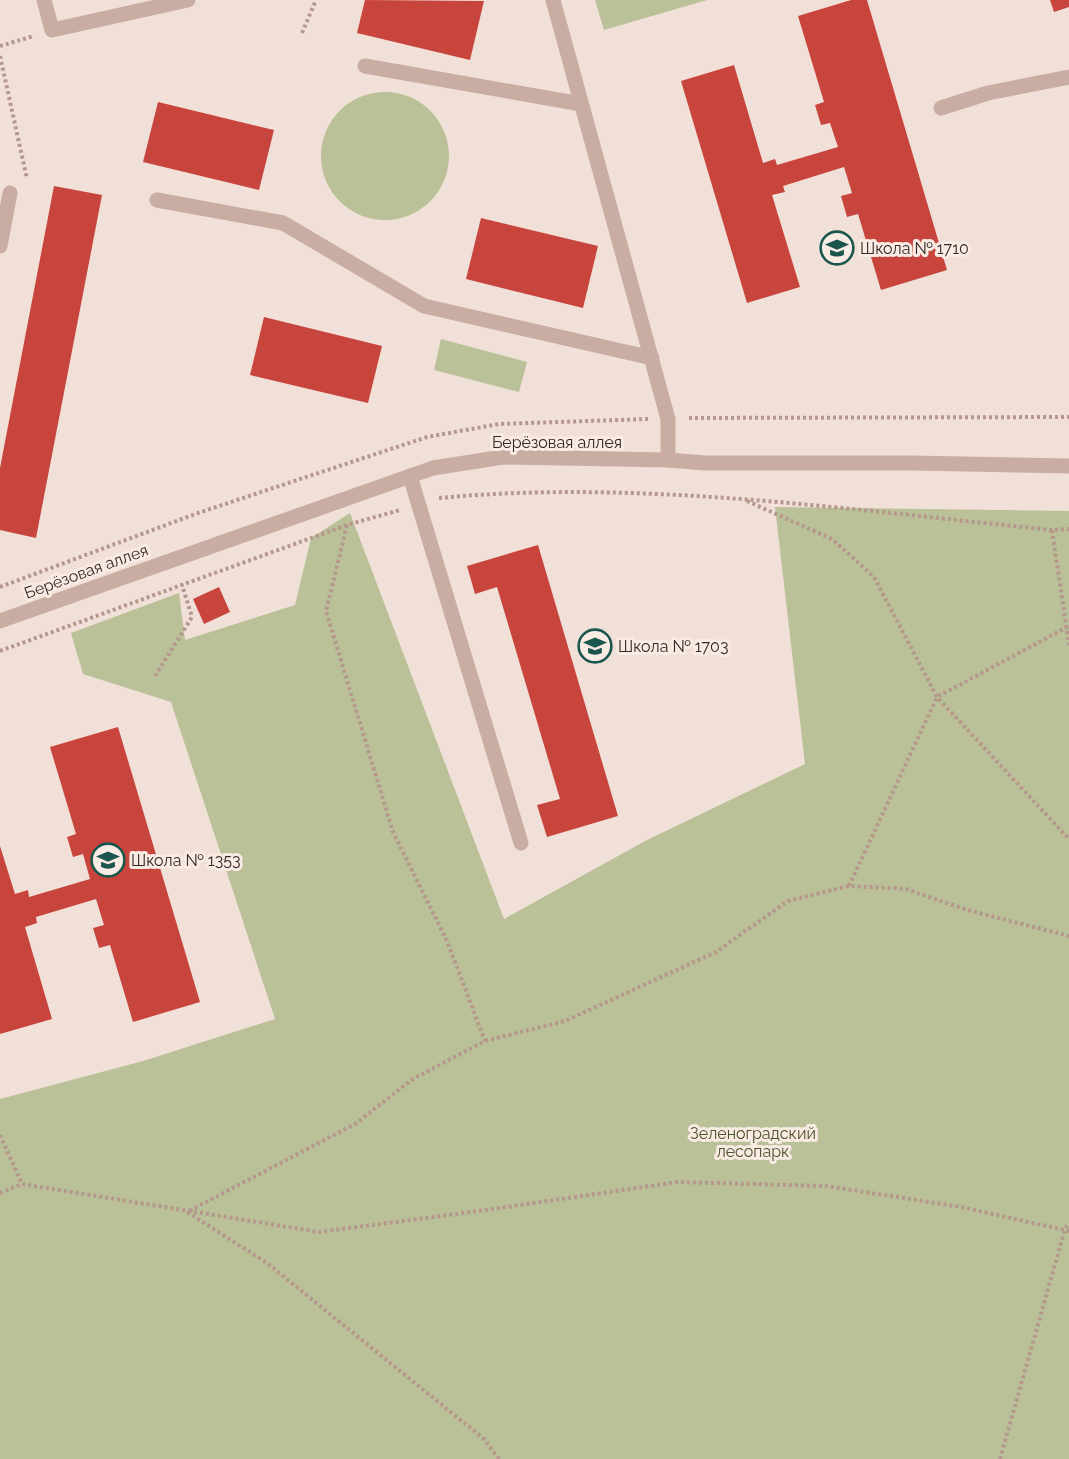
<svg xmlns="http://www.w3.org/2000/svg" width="1069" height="1459" viewBox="0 0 1069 1459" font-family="Raleway,sans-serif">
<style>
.green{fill:#bac097}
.building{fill:#c8453e}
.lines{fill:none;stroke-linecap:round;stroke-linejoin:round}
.path{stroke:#b5978d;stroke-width:4;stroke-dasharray:3 3;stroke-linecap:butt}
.service{stroke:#c9ada3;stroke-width:15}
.tertiary{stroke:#c9ada3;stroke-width:15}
.labels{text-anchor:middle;stroke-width:6;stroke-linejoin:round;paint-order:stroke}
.poi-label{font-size:16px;fill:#342725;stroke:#f9ebe3;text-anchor:start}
.street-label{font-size:16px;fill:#342725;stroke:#f9ebe3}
.park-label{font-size:16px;fill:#4b5329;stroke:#f9ebe3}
</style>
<rect width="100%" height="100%" fill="#f1e0d7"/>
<g class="green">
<path d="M595,0h112l-103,30z"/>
<circle cx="385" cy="156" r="64"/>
<path d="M441,339l86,23 -8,30 -85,-22z"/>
<path d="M775,507l294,4v948h-1069v-360l143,-38 132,-42 -104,-317 -88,-28 -12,-41 108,-40 6,47 110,-35 16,-67 39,-25 154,406 143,-79 158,-76z"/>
</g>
<g class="building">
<path d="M365,0l119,1 -14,59 -113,-27z"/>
<path d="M851,0h16l80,270 -66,20 -23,-76 -11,3 -6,-21 11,-3 -8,-26 -61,19 2,6 -13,3 28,92 -53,16 -66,-222 53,-16 29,98 12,-4 2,6 61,-18 -8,-24 -9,2 -6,-20 9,-3 -26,-86z"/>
<path d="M1050,0h19v7l-15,5z"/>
<path d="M158,102l116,28 -15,60 -116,-28z"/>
<path d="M54,186l48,9 -66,343 -36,-8v-62z"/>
<path d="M481,218l117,28 -15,62 -117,-29z"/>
<path d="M264,317l118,29 -14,57 -118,-28z"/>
<path d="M538,545l80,271 -71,21 -10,-32 23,-6 -63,-212 -22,7 -8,-28z"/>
<path d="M219,587l11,25 -26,12 -11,-25z"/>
<path d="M118,727l82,275 -67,20 -23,-77 -11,3 -6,-20 11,-3 -8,-26 -60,18 1,6 -12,4 27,92 -52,15v-188l15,48 13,-4 1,7 61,-18 -7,-25 -10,3 -6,-20 9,-3 -26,-87z"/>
</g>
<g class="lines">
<g class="path">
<path d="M302,33l14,-33"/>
<path d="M0,46l34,-10"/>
<path d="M0,56l27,123"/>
<path d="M689,418l380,-1"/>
<path d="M439,498c201,-19 412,12 613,32l17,-1"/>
<path d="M747,501l85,38 42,38 63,120 132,142"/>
<path d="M347,525l-21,86 67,221 54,109 38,100"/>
<path d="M1052,530l17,115"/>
<path d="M0,587l198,-74 229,-76 72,-13 149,-5"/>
<path d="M0,651l347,-126 53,-15"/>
<path d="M155,676l37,-59 -10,-32"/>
<path d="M849,886l88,-189 132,-71"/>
<path d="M0,1135l22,49"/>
<path d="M0,1193l22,-9 297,48 160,-21 199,-29 148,4 135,21 108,24"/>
<path d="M499,1459l-15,-20 -217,-176 -80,-51 168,-88 58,-45 72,-38 80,-20 151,-69 72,-51 61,-15 57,3 61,21 102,26"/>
<path d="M1000,1459l65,-230 4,-6"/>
</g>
<g class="service">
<path d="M44,0l8,30 136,-30"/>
<path d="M553,0l115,419v41"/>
<path d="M365,66l216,38"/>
<path d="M941,108l47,-15 81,-16"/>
<path d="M157,200l126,23 141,83 228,52"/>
<path d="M0,246l10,-53"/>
<path d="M410,476l111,367"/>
</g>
<path class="tertiary" d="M0,621l433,-153 70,-11 165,3 37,3h206l158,3"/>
</g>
<defs>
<g id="school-ring" transform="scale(1.725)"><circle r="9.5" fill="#f9ebe3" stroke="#1a564e" stroke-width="1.5"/><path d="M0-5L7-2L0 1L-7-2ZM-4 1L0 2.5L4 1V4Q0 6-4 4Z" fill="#1a564e"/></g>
</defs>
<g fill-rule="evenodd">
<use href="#school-ring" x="837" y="248"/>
<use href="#school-ring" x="595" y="646"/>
<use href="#school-ring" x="108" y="860"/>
</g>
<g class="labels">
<g class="poi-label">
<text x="860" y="254">Школа № 1710</text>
<text x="618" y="652">Школа № 1703</text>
<text x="131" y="866">Школа № 1353</text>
</g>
<g class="street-label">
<text x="557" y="448">Берёзовая аллея</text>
<text transform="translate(86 571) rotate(-20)" y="6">Берёзовая аллея</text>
</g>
<g class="park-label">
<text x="753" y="1139">Зеленоградский<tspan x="753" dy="18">лесопарк</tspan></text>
</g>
</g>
</svg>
